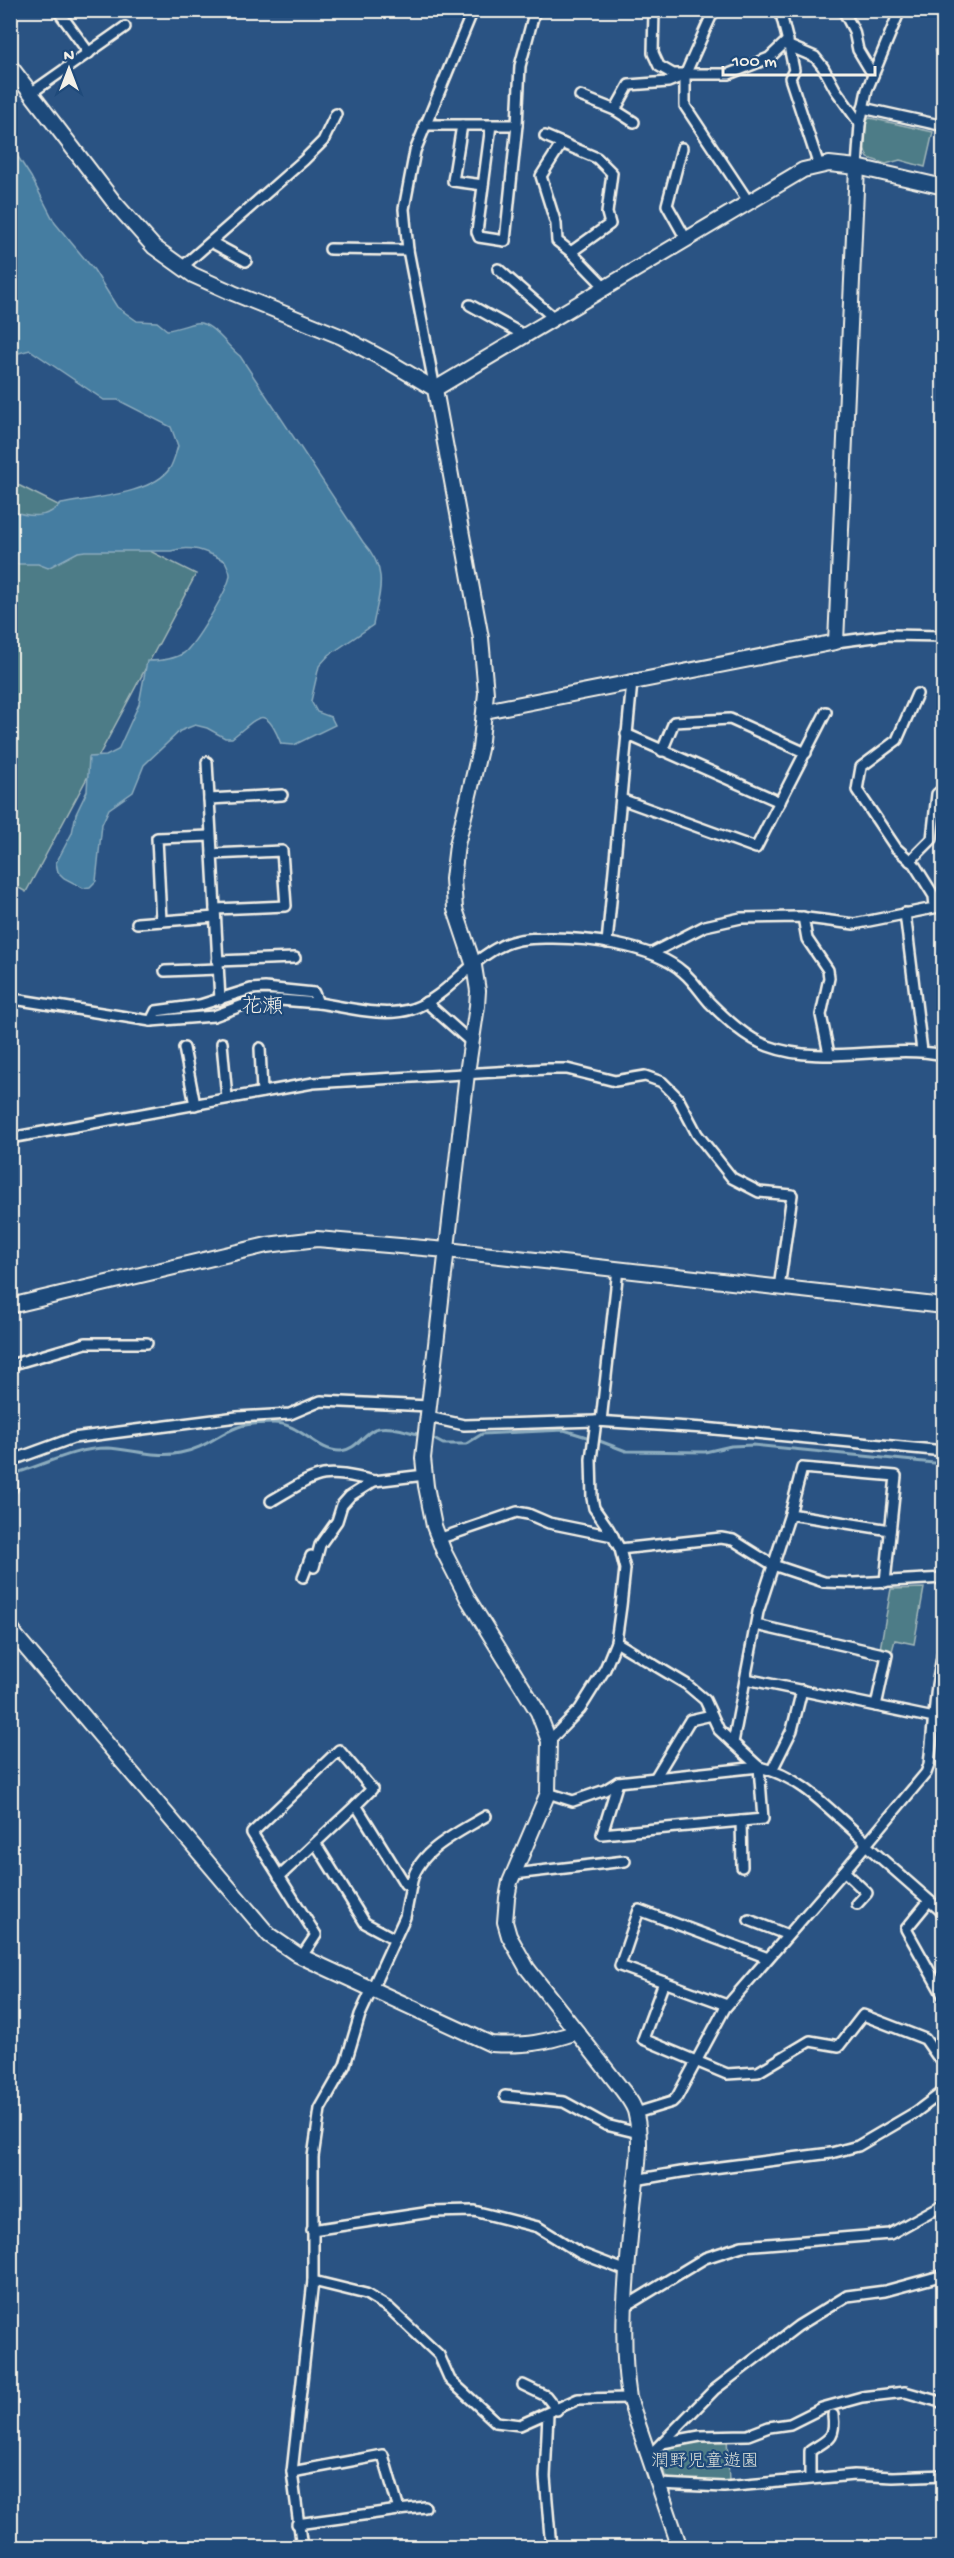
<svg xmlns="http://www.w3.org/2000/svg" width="954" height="2558" viewBox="0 0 954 2558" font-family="'Gochi Hand','Klee One',sans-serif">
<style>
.green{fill:#4e7c87;stroke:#a1b6b8;stroke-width:1.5}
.water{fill:#457da1;stroke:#8babbd;stroke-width:1.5}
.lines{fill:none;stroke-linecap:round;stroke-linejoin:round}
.stream{stroke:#8babbd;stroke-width:3}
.street-casing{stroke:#f4f1e8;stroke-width:14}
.secondary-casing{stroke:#f4f1e8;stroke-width:18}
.street{stroke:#1f4a7a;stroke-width:9}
.secondary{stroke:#1f4a7a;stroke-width:14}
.labels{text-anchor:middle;stroke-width:4.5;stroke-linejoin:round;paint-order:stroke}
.park-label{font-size:18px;fill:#dbdfd9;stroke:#1f4a7a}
.quarter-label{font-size:21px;fill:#f4f1e8;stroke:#1f4a7a}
</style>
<rect width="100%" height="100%" fill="#2a5383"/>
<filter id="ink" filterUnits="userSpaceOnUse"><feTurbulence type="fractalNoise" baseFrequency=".0167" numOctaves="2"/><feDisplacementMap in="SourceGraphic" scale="12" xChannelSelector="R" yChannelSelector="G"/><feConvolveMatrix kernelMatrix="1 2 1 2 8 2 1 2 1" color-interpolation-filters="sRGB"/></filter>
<g filter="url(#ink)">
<g class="green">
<path d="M870,118l63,14 -8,35 -25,-7 -14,4 -18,-6 -4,-10 2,-27z"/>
<path d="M10,481l186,93 -170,318 -16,-9z"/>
<path d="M924,1588l-10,56 -19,-4 -3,11 -12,-2 11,-60z"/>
<path d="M727,2436l2,46 -55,-1 -9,-5 -4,-20 11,-11z"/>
</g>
<path class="water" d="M11,146l20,31 24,46 39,47 23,37 20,14 20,1 10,8c10,-1 19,-5 28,-7 17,-3 32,24 45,33l123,186c26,29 17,48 10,83l-44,30 -10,11 -8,35 6,11 14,5 4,8 -41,20 -13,-1c-16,-42 -23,-26 -49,-6h-7l-18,-10 -12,-3 -15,6 -36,34 -11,27 -24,17 -7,15 -6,57 -6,6 -7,1 -19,-10 -6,-6 -2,-9 16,-30 4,-19 11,-23 2,-34 17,-1 12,-6 21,-46 8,-43c12,0 26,-1 37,-8 11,-9 45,-64 46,-78 0,-4 -3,-10 -5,-14 -18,-9 -33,-17 -54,-10h-86l-7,1 -30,16 -10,-4h-27v-53c19,6 36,8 50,-7 29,-6 93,-10 109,-36 4,-7 6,-16 8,-22l-7,-19 -53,-27h-14l-74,-50 -19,5v-37l6,-12 -7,-23z"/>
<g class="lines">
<g class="stream">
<path d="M430,1437l13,7h23l16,-10 82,-4 26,8"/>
<path d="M597,1440l29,11 79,1 26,-6 22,-1 191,19"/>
<path d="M10,1475c33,-9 63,-27 97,-27 24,1 49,10 73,5 26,-5 36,-18 58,-26 10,-4 26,-4 36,-4 26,0 43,29 67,28 15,-1 22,-17 34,-22 13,-5 33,3 46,6"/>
</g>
<g class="street-casing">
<g id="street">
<path d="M61,10l-2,2 30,41"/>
<path d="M654,10l-1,43 6,13 14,8h56l40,-16 19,-18"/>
<path d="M714,10l-29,65v31l63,95"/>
<path d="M780,10l9,36 26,11 8,10 12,22 25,35"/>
<path d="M843,10l11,21 4,19 15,25"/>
<path d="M789,46l5,24 -4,8 29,88"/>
<path d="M942,50l2,-4"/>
<path d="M31,93l94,-66"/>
<path d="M580,96l35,14 14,-25 39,-3 15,-6"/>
<path d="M863,108l81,18"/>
<path d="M615,110l19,12"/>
<path d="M424,125h93l-12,116 -26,-4 -2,-5 14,-107"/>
<path d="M462,125l-9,56 30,4"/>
<path d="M517,125l3,-59 15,-56"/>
<path d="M545,136l52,22 15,15 -5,40 3,11 -39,28 34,35"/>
<path d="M562,143l-21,33 15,48 1,17 14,11"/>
<path d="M682,148l-15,57 19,34"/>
<path d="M857,167l3,-43 7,-34 33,-80"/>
<path d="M211,242l35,19"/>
<path d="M330,249l78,1"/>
<path d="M182,267l122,-107 19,-19 13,-27"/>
<path d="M498,269l56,49"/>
<path d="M470,305l54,30"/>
<path d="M435,389l-27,-139 -4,-41 11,-58 58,-141"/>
<path d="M836,642l53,-7 55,1"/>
<path d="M917,694l-20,46 -36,27 -4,23 39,58 18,16 20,32 1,11"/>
<path d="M626,734l154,68"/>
<path d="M662,751l12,-29 56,-3 76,34"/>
<path d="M207,762l13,238"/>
<path d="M209,799l73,-4"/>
<path d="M621,799l135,49 70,-136"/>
<path d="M212,854l70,-3 4,55 -71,3"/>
<path d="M910,861l22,-22 5,-45 7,-6"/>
<path d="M905,913l17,138"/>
<path d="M803,917l4,22 21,31 1,8 -8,37 8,39"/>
<path d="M161,921l-4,-83 53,-2"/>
<path d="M137,923l78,-6"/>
<path d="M607,943l25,-261"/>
<path d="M652,953l53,-27 36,-8 58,-1 55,7 90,-18"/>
<path d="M217,961l78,-3"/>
<path d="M165,971l53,-2"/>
<path d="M10,1001l10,-1 131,21 5,-10 44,-6 51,-16 14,-1 49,5 4,10c29,4 65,15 94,6 36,-12 56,-48 89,-63 13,-7 29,-8 44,-8 40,-1 108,7 138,34 11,9 18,21 27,31 16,16 36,35 58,43 56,21 118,-3 176,9"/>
<path d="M426,1002l46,41"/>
<path d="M151,1021l63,-5 43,-16h23l38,3"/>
<path d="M222,1043l5,55"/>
<path d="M184,1048l11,57"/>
<path d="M260,1048l2,44"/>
<path d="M10,1138l303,-55 233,-14h21l48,12 30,-5 17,6 16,16 19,36 35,44 27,14 33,3 -13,93"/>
<path d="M10,1365l76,-22h61"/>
<path d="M428,1417l36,8 132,-4 108,7 240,23"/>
<path d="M601,1421l17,-152"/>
<path d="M10,1461l63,-23 164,-21 53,-3 31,-13 108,5"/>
<path d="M271,1501c48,-28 48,-33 103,-20"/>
<path d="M790,1514l100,16"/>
<path d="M438,1539l79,-27 11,2 21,9 64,13"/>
<path d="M620,1549l101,-11 12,2 40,25 51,17 30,1 90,-5"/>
<path d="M314,1567l6,-22 17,-24 5,-16 8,-9 24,-15 51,-6"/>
<path d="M303,1577l8,-21"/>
<path d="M756,1625l131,30 -11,51"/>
<path d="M616,1642l70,42 19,16 14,30 14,13"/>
<path d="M746,1679l188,39"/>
<path d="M549,1741l31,-32 25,-40 11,-27 5,-36 4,-37 -5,-20 -12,-21 -14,-20 -2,-10 -1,-39 5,-38"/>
<path d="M772,1770l20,-40 10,-40"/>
<path d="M655,1778l35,-58 22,-5"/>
<path d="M618,1782l-16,52 161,-15 -4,-52c44,10 71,44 104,72l3,6 74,65 4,6"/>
<path d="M548,1793l25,8 32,-11 13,-8 141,-15 -26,-24 25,-131 32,-98 12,-46 94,8 -11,106"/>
<path d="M741,1821l1,46"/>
<path d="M316,1844l49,79 30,16"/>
<path d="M844,1871l23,22 -10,11"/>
<path d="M514,1874l111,-13"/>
<path d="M279,1877l77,-72"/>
<path d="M411,1886c5,-35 47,-53 75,-70"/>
<path d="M929,1901l-23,28 38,68"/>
<path d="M749,1920l39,15"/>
<path d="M664,1982l-21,57 84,35 31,-2 52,-31 29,5 24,-31 62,24 12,17 7,2"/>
<path d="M727,2005l-107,-39 19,-56 129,48"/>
<path d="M505,2096l59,6 42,23 33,8"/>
<path d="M636,2113l36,-11 5,-5 48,-89 119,-137 82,-98 3,-8 8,-80 7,-39"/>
<path d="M635,2180l46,-8 150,-19 27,-7 58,-34 28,-21"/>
<path d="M312,2230l119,-18 43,-1 64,16 42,26 47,18"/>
<path d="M313,2281l53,13 23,14 50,47 11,25 46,42 24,3 58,-26 51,-1"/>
<path d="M626,2306l79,-48 37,-12 148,-12 54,-30"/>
<path d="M523,2385l23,11 11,14"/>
<path d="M548,2414l-3,63 6,71"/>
<path d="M662,2443l38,-7 48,-1 21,-8 21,-3 32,-16 40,-11 43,-5 39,11"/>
<path d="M650,2455l64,-65 84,-64 49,-30 38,-5 59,-16"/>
<path d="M292,2472l91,-17 16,55 -102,14"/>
<path d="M810,2478v-27c18,-12 26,-12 23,-36"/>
<path d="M659,2484l65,3 130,-12 39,2 51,-2"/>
<path d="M399,2510l26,-3"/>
<path d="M302,2548l-10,-76 21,-191v-124l7,-48 25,-44 15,-50 45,-98 6,-31 -6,-2 -49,-79 16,-16 -33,-39 -87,83 64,102 -14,21"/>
</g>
</g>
<g class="secondary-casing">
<g id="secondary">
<path d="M10,66l104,136 40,45 39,28 40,18 109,44 49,26 44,26 46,249 5,55 -6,56 -23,96 -4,34 2,30 19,57 4,25 -1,15 -10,67 -44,385 3,28 8,40 10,26 24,47 70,113 11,29 -1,52 -38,89 -3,16 -2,24 4,14 18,32 96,123c5,7 12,15 13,24 7,30 0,61 -3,91 -6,63 -14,129 -4,192l51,150"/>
<path d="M435,389l368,-219 26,-6 28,3 87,20"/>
<path d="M485,711l351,-69 21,-475"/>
<path d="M10,1306l257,-61 50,-6 130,11 497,56"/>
<path d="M10,1481v7"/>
<path d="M10,1625l5,10 254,300 29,20 193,89c35,2 53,-1 86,-12"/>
</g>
</g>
<use href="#street" class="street"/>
<use href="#secondary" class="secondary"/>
</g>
</g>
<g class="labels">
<g class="park-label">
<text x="705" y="2466">潤野児童遊園</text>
</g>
<g class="quarter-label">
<text x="262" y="1012">花瀬</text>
</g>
</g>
<rect width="954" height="2558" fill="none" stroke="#1f4a7a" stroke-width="36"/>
<rect x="18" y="18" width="918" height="2522" fill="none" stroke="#f4f1e8" stroke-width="2" filter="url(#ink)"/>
<g transform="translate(69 69)" stroke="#1f4a7a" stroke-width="4.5" paint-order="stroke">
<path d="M0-4.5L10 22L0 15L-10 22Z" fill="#f4f1e8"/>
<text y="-9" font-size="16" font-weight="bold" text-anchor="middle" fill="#f4f1e8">N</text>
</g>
<path d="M723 66v9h152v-9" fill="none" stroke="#f4f1e8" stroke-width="3"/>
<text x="732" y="66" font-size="18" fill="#f4f1e8" stroke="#1f4a7a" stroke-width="4.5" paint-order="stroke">100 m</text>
</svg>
